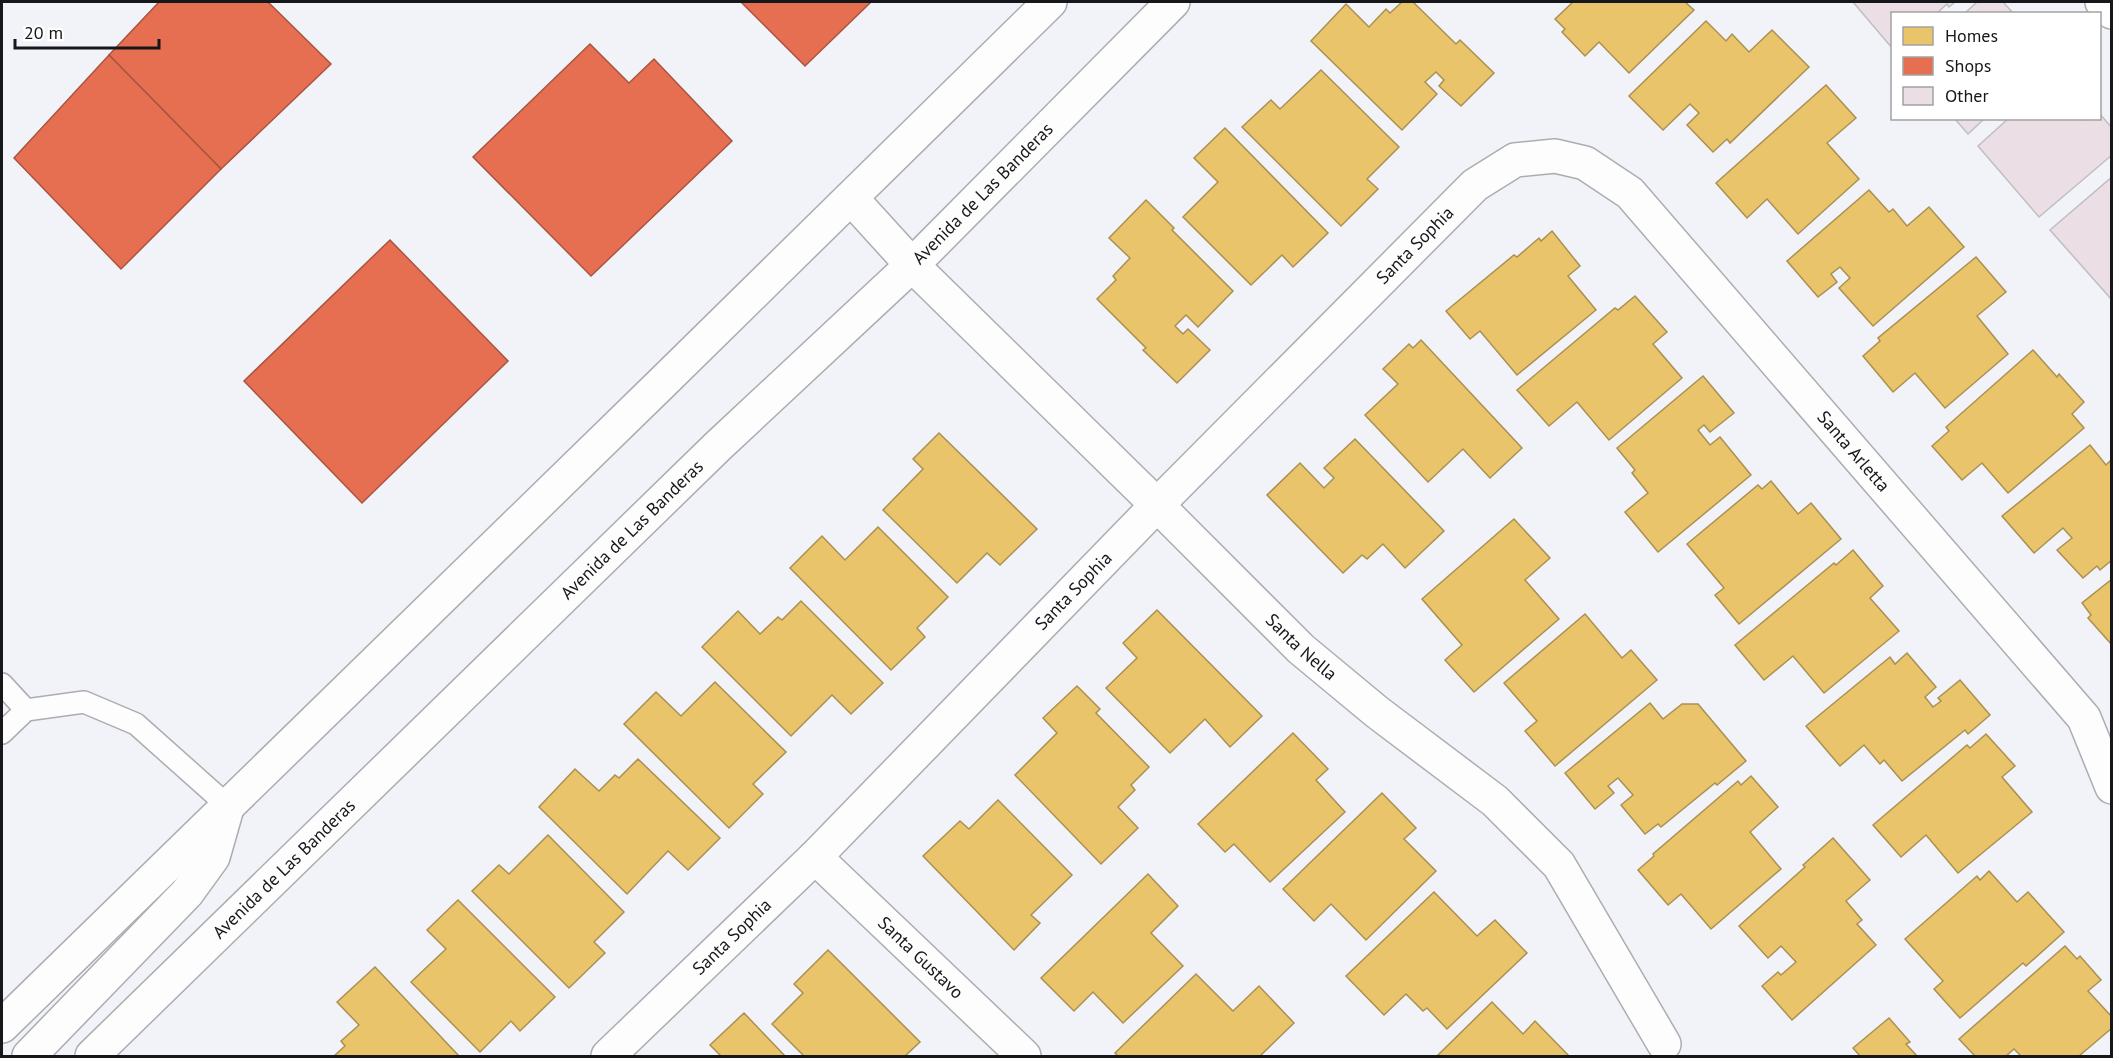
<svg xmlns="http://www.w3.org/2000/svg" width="2113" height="1058" viewBox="0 0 2113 1058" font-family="'PT Sans',sans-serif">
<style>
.homes{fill:#e9c46a;stroke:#aa9052;stroke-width:1.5}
.shops{fill:#e76f51;stroke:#a85540;stroke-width:1.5}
.building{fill:#ecdee5;stroke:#bfbec0;stroke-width:1.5}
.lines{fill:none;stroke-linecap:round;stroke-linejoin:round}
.lane-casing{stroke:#acadb0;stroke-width:24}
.street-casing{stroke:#acadb0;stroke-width:36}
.secondary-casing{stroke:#acadb0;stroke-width:36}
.lane{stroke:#fdfdfe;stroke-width:21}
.street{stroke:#fdfdfe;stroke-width:33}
.secondary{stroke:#fdfdfe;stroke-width:33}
.labels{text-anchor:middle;stroke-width:6;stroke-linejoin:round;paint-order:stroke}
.street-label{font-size:18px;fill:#16171a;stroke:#fff}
</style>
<rect width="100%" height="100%" fill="#f2f3f8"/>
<g class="homes">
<path d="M1402,2h11l43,42 4,-4 34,33 -33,33 -22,-20 5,-6 -8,-8 -11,10 12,12 -35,36 -91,-89 35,-37 23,23 17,-18 4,4z"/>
<path d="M1573,2h112l9,8 -65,63 -30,-31 -14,14 -23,-24 3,-3 -10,-10z"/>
<path d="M1706,21l20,20 6,-7 17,18 23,-22 37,37 -79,76 -3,-4 -14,13 -26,-27 12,-12 -9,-9 -27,26 -34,-34z"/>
<path d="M1321,70l78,77 -32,32 11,10 -37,37 -99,-99 29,-27 9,9z"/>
<path d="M1826,85l30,33 -29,25 32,36 -61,55 -31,-35 -20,19 -31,-35z"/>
<path d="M1225,128l103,105 -35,34 -11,-12 -31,30 -68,-68 35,-35 -24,-24z"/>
<path d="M1869,190l20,22 4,-3 14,17 22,-19 35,40 -91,79 -34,-38 11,-10 -10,-11 -9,7 6,8 -19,15 -31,-36z"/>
<path d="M1146,200l28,28 -2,2 61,61 -35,36 -12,-12 -11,11 8,8 5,-5 22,21 -33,33 -34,-33 3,-2 -49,-49 19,-19 -3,-4 17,-18 -21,-20z"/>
<path d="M1552,231l28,35 -12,10 28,34 -79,65 -37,-44 -10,8 -24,-28 68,-56 3,2 22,-19 2,3z"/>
<path d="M1976,257l30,35 -29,24 31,38 -63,54 -30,-35 -22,19 -30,-36 17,-15 -2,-3z"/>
<path d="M1635,296l32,36 -14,12 29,34 -73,62 -32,-38 -28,24 -32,-36 98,-82 3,2z"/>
<path d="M1421,340l101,108 -32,30 -27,-29 -35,33 -63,-67 33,-31 -15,-15 26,-25 4,4z"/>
<path d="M2033,350l24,27 2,-3 25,28 -12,12 12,14 -76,65 -26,-30 -20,17 -30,-34 17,-15 -3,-4z"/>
<path d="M1703,376l31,37 -24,19 -6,-7 -6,5 12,15 10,-8 31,38 -93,77 -33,-40 23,-19 -16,-20 3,-3 -18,-22z"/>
<path d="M939,433l98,96 -37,36 -13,-12 -30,30 -74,-73 40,-41 -10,-10z"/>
<path d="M1355,439l89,92 -39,37 -22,-24 -16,15 -5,-4 -19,18 -76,-78 33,-32 24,25 10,-10 -10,-10z"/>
<path d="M2090,445l16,20 4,-4 2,2v97l-12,10 -3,-4 -14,12 -26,-28 15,-12 -9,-10 -29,25 -32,-37z"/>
<path d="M1771,481l27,33 13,-11 30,36 -102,85 -24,-29 9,-7 -37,-44 71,-59 4,4z"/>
<path d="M1514,519l36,39 -25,22 34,39 -85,73 -29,-32 17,-15 -40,-46z"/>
<path d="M878,527l70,70 -31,31 8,9 -34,33 -101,-102 32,-32 23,24z"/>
<path d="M1853,550l30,36 -13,12 29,33 -75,62 -31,-37 -29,24 -29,-35 99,-82 2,2z"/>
<path d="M2112,579v66l-24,-27 3,-3 -9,-12z"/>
<path d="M801,601l82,82 -32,31 -19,-19 -41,41 -89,-89 36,-36 22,23 18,-17 4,3z"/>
<path d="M1157,610l105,106 -32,31 -25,-28 -35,34 -64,-65 31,-30 -14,-15z"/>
<path d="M1585,614l37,44 9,-8 26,30 -102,86 -30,-35 12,-10 -33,-38z"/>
<path d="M1907,653l29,34 -11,10 8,10 8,-6 -3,-3 22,-18 30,35 -22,19 -3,-4 -63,51 -18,-21 -4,4 -16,-19 -24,21 -34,-40 84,-69 5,7z"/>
<path d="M715,682l71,70 -33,32 10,10 -34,34 -105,-104 32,-32 25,24z"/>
<path d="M1077,686l23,23 -4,4 53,54 -18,18 4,5 -17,17 20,21 -37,36 -86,-89 42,-42 -14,-15z"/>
<path d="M1650,703l13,16 19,-15h16l48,57 -29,24 -2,-2 -54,44 -3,-3 -13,10 -24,-29 12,-10 -15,-17 -10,8 6,7 -19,16 -30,-36z"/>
<path d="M1293,733l35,36 -12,11 29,32 -75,70 -36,-38 -9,8 -27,-28z"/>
<path d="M1986,734l29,32 -13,11 30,35 -74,61 -32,-38 -25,22 -28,-32 94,-80 3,3z"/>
<path d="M638,759l82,79 -32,32 -20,-19 -41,43 -88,-87 36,-38 24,22 16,-16 4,3z"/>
<path d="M1751,776l27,31 -28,25 31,37 -70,60 -30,-35 -13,11 -30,-35 16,-14 -1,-2 85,-73 3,4z"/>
<path d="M1382,793l34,35 -12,11 32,32 -70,69 -35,-36 -17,17 -31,-32z"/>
<path d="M998,800l74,75 -41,40 9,8 -26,27 -91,-94 37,-35 9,8z"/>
<path d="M548,835l76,77 -30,30 11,11 -36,35 -97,-97 27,-26 10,9z"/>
<path d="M1833,838l37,42 -24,21 16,19 -5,4 19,21 -84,75 -30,-34 16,-14 3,3 15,-13 -15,-16 -13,12 -29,-32 66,-59 -2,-2z"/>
<path d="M1989,871l28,31 11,-10 36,40 -38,34 -3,-3 -63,55 -26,-29 9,-8 -38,-42 72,-63 3,4z"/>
<path d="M1148,874l30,32 -27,27 32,33 -60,57 -30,-31 -19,19 -33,-33z"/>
<path d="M1434,892l43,44 18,-16 32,33 -80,76 -20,-21 -4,3 -17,-17 -22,21 -38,-39z"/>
<path d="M458,900l97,97 -35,34 -9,-10 -31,31 -69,-70 35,-33 -19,-19z"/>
<path d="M2065,946l12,13 3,-3 21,24 -13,11 24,26v11l-33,28h-58l-7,-7 -8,7h-31l-16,-17z"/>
<path d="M828,950l92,92 -15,14h-101l-32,-32 31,-31 -9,-9z"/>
<path d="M375,967l84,89h-125l11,-10 -4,-5 18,-16 -22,-23z"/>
<path d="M1196,974l37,37 26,-25 35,37 -34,33h-142l-3,-3z"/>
<path d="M1492,1002l31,32 12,-13 34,35h-132z"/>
<path d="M744,1013l41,43h-64l-11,-11z"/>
<path d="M1889,1018l21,24 -4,2 11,12h-57l-7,-8z"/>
</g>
<g class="shops">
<path d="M159,2h109l63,62 -110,105 -112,-114z"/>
<path d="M741,2h130l-66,64z"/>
<path d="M590,44l39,39 25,-24 78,82 -141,135 -118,-119z"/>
<path d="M109,55l112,114 -100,100 -107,-111z"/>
<path d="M390,240l118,121 -146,142 -118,-122z"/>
</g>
<g class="building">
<path d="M1853,2h102l-6,5 -2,-3 -11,10h-44v34z"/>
<path d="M1977,2h26l11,12h-50z"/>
<path d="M2100,114l12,14v27l-73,62 -61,-71 31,-28h72l2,2 2,-2h15z"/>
<path d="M1954,118h31l-17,16z"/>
<path d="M2112,177v123l-62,-70z"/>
</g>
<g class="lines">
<g class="lane-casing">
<g id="lane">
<path d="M2,684l24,26"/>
<path d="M2,733l24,-23 58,-8 52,22 92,82"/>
</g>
</g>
<g class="street-casing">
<g id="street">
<path d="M2102,2l10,10"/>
<path id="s1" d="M851,198l61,67 245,240 144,144 76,63 118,89 64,64 105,179"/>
<path id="s2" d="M815,857l209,199"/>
<path id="s3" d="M608,1056l207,-199 342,-352 318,-320 40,-25 40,-4 30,7 45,30 454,525 28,69"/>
</g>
</g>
<g class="secondary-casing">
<g id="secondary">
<path d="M2,1026l661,-644 387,-380"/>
<path d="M29,1056l158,-163 26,-36 14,-49"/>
<path id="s4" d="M92,1056l625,-609 195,-182 261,-263"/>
</g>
</g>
<use href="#lane" class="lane"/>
<use href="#street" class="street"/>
<use href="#secondary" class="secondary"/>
</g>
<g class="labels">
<g class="street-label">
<text dy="6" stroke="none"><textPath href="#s4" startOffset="1240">Avenida de Las Banderas</textPath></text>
<text dy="6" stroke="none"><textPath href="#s3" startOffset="1144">Santa Sophia</textPath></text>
<text dy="6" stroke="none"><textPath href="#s3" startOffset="1743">Santa Arletta</textPath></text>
<text dy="6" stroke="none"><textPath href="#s4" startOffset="754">Avenida de Las Banderas</textPath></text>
<text dy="6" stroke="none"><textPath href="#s3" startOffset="658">Santa Sophia</textPath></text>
<text dy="6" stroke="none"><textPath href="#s1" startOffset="636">Santa Nella</textPath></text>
<text dy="6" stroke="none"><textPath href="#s4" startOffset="268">Avenida de Las Banderas</textPath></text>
<text dy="6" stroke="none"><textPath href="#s3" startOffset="172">Santa Sophia</textPath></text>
<text dy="6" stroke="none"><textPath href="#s2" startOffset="146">Santa Gustavo</textPath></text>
</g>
</g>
<rect width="2113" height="1058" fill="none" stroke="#16171a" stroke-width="6"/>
<rect x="1891" y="12" width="210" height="108" fill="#ffffff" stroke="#a2a2a3" stroke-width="1.5"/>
<rect x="1903" y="27" width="30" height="18" fill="#e9c46a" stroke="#a2a2a3" stroke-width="1.5"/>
<text x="1945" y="42" font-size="18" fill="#16171a">Homes</text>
<rect x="1903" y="57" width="30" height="18" fill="#e76f51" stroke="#a2a2a3" stroke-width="1.5"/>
<text x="1945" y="72" font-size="18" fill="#16171a">Shops</text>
<rect x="1903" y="87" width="30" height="18" fill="#ecdee5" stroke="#a2a2a3" stroke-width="1.5"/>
<text x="1945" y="102" font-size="18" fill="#16171a">Other</text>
<path d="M15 39v9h144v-9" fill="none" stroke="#16171a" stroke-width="3"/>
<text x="24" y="39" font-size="18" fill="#16171a" stroke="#ffffff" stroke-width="4.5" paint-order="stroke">20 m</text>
</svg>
